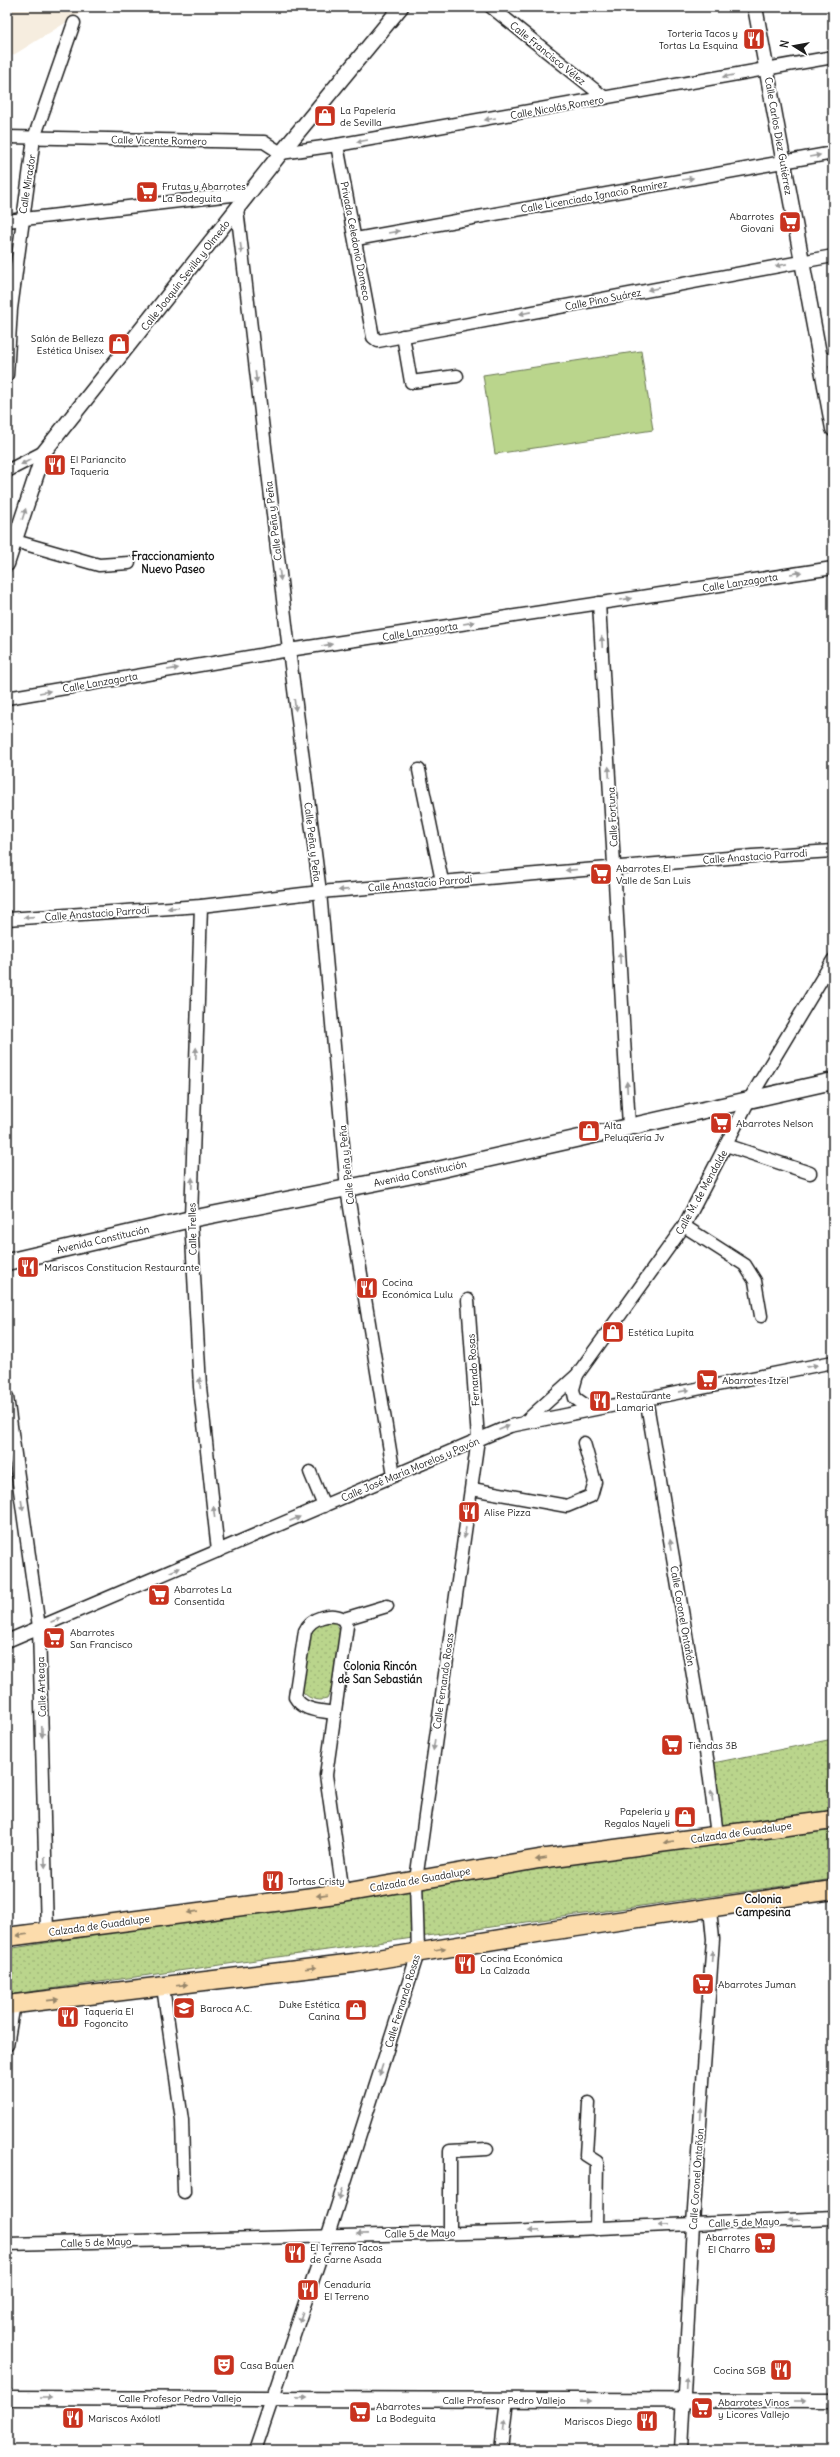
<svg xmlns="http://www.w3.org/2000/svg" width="840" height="2457" viewBox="0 0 840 2457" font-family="Delius,sans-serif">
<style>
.built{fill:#f6eddf}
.grass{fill:url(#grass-dots);stroke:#6b7854}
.pitch{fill:#bad58c;stroke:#6b7854}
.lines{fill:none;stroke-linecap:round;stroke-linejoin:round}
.minor-casing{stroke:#1c1c1c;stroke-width:15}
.tertiary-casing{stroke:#1c1c1c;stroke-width:17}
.secondary-casing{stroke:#1c1c1c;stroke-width:19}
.primary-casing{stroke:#1c1c1c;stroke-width:21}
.minor{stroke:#fff;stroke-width:12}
.tertiary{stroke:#fff;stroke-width:14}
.secondary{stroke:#fff;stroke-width:16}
.primary{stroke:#fcdcac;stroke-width:18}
.oneway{fill:#999}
.oneway2{fill:#97866b}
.labels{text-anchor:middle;stroke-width:3.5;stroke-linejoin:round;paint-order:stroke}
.poi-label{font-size:10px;fill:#1c1c1c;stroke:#fff;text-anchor:start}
.street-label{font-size:10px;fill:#1c1c1c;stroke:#fff}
.neighbourhood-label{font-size:11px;font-weight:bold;fill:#1c1c1c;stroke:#fff}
</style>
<defs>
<pattern id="grass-dots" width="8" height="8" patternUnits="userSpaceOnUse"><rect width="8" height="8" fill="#bad58c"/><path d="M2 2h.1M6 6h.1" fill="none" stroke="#9fb678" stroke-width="1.8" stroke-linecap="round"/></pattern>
</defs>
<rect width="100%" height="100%" fill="#fff"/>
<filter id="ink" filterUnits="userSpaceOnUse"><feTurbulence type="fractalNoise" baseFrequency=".025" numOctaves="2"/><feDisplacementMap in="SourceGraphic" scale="8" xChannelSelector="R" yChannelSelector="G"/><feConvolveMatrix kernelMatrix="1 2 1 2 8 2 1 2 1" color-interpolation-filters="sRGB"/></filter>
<g filter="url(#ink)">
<path class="built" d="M7,7h84l-84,52z"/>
<g class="grass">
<path d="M320,1620l15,2 6,11 -10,57 -4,9c-10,3 -22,-1 -26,-11l7,-55z"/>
<path d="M833,1739v81l-116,15 -9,-71z"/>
<path d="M833,1824v55l-826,116v-46l695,-108z"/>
</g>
<path class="pitch" d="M641,351l12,79 -158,24 -12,-79z"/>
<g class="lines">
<g class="minor-casing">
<g id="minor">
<path d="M491,7l114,91"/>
<path d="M7,137l257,5 17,11 56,-8 496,-88"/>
<path d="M337,145l36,192 5,4 455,-85"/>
<path d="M237,209l52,441 31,242 27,297 47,286"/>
<path d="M7,221l242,-28"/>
<path d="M356,239l477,-86"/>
<path d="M403,336l8,46 46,-6"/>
<path d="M820,361l13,-2"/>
<path d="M7,375l4,-66 23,-171 40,-115"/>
<path d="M7,471l37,-19"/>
<path d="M15,541l84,24 30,-2"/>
<path d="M599,603l30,523"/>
<path d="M7,698l282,-48 544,-82"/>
<path d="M419,770l23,111"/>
<path d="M201,906l-10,313 9,168 18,164"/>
<path d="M7,919l194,-13 119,-14 432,-36 81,-5"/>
<path d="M726,1145l84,28"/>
<path d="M684,1226l61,39 10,16 6,35"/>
<path d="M577,1375l-4,14 2,9 10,7 11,2"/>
<path d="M7,1397l32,230 8,305"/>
<path d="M646,1398l62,366 9,71"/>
<path d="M525,1422l52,-47 107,-149 65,-126 84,-140"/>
<path d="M310,1472l14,34"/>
<path d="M472,1489l95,17 24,-10 4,-14 -11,-39"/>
<path d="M7,1641l503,-215 323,-64"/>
<path d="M333,1713c-15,-3 -30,-2 -38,-16l10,-66c6,-14 26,-19 39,-12l43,-13"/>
<path d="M343,1893l-17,-118 21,-149 -3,-7"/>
<path d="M163,1987l19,133 2,72"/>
<path d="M7,2045l7,-41"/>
<path d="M589,2103l-3,52 11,7 -1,67"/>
<path d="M450,2232v-81l37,-2"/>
<path d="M7,2244l499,-12 327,-14"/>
<path d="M255,2450l73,-215 90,-282 -2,-73 62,-441 -10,-139"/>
<path d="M501,2450l6,-50"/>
<path d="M681,2450l12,-226 20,-285 -3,-30"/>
</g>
</g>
<g class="tertiary-casing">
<g id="tertiary">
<path d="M755,7l78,422"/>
<path d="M7,564l37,-112 237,-299 120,-146"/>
<path d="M7,2398l826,3"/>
</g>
</g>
<g class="secondary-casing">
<path id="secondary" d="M7,1262l184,-43 242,-48 400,-90"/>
</g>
<g class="primary-casing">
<g id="primary">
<path d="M7,1937l336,-44 196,-34 294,-39"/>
<path d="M7,2005l347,-42 195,-32 284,-41"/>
</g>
</g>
<use href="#minor" class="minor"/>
<use href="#tertiary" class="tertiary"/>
<use href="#secondary" class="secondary"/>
<use href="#primary" class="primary"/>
</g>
<defs><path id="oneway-solid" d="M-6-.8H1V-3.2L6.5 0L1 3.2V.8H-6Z"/></defs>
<g class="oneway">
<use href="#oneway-solid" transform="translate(728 76) rotate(170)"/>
<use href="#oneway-solid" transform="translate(490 119) rotate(170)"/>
<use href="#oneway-solid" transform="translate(362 141) rotate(170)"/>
<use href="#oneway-solid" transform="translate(815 156) rotate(-10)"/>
<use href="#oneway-solid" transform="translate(688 179) rotate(-10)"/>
<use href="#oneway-solid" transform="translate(394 232) rotate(-10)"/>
<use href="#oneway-solid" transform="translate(241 248) rotate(83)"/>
<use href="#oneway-solid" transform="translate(781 265) rotate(169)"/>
<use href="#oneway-solid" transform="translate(653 289) rotate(169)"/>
<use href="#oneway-solid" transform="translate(525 313) rotate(169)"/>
<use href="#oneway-solid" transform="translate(256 377) rotate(83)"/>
<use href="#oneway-solid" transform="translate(26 462) rotate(153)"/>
<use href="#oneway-solid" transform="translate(24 514) rotate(-72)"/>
<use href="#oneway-solid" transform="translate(796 573) rotate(-9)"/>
<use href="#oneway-solid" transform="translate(280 575) rotate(83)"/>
<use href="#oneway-solid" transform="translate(626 599) rotate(-9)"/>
<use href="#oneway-solid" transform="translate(469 623) rotate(-9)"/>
<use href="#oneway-solid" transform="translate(602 642) rotate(-93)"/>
<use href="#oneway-solid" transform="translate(327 645) rotate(-9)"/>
<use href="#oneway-solid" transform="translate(173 669) rotate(-9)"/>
<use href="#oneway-solid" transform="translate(45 692) rotate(-10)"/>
<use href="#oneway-solid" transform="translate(295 705) rotate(83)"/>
<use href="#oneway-solid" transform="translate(609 772) rotate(-93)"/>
<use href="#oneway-solid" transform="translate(571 870) rotate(175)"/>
<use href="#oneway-solid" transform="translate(344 890) rotate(175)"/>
<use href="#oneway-solid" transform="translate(173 908) rotate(176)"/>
<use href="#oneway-solid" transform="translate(29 917) rotate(176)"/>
<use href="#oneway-solid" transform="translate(620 958) rotate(-93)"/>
<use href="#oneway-solid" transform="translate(196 1053) rotate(-88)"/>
<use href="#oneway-solid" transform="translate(627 1087) rotate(-93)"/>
<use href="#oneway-solid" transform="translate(192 1183) rotate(-88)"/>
<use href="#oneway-solid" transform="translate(812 1366) rotate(-11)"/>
<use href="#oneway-solid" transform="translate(200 1383) rotate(-94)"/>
<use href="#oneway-solid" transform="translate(684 1391) rotate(-11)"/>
<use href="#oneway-solid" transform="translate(504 1428) rotate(-23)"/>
<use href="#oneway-solid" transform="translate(22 1505) rotate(82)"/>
<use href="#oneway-solid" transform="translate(214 1512) rotate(-96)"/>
<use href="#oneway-solid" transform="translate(295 1519) rotate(-23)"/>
<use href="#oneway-solid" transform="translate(465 1533) rotate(99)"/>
<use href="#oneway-solid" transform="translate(671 1544) rotate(-100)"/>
<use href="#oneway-solid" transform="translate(175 1570) rotate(-23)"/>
<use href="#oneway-solid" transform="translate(56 1620) rotate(-23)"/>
<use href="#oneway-solid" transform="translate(42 1732) rotate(88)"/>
<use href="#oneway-solid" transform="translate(434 1745) rotate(98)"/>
<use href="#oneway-solid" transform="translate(712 1796) rotate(-97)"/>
<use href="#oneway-solid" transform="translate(45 1862) rotate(88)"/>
<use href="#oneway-solid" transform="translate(712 1956) rotate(-86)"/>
<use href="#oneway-solid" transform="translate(381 2070) rotate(108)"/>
<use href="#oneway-solid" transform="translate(701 2114) rotate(-86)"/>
<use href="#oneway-solid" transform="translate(341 2194) rotate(108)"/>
<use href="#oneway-solid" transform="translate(794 2220) rotate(178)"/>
<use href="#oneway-solid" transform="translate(664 2225) rotate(177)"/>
<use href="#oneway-solid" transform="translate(534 2231) rotate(178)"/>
<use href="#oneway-solid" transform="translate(362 2234) rotate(179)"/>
<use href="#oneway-solid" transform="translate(301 2317) rotate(108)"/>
<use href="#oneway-solid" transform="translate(686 2383) rotate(-87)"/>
<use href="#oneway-solid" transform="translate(46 2398)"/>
<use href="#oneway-solid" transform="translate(302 2398) rotate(1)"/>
<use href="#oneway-solid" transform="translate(586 2401)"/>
<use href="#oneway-solid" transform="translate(800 2401)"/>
<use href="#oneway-solid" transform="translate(504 2425) rotate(-83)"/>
</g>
<g class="oneway2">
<use href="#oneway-solid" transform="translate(669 1842) rotate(172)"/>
<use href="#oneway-solid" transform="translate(541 1859) rotate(172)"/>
<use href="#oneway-solid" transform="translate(322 1895) rotate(172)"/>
<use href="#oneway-solid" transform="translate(193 1912) rotate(172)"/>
<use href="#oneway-solid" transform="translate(22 1935) rotate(173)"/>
<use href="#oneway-solid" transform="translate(440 1949) rotate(-10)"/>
<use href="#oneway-solid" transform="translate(311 1968) rotate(-7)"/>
<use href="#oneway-solid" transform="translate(182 1985) rotate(-7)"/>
<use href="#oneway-solid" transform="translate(53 2000) rotate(-6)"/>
</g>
</g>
<defs>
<g id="restaurant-square" transform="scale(1.15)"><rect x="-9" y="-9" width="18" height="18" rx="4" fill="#c8321e" stroke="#fff"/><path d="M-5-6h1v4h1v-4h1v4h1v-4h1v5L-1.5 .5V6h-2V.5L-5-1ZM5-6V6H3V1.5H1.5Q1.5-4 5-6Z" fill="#fff"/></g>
<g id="shop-square" transform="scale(1.15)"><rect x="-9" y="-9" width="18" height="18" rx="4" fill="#c8321e" stroke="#fff"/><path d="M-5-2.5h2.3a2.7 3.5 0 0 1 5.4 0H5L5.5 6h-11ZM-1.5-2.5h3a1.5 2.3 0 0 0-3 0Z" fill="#fff"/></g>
<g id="supermarket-square" transform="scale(1.15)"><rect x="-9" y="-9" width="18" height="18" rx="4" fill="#c8321e" stroke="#fff"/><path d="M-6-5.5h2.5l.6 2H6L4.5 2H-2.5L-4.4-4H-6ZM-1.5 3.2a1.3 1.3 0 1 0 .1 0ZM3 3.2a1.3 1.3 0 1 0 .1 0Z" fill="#fff"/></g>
<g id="school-square" transform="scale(1.15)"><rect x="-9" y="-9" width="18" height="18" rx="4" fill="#c8321e" stroke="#fff"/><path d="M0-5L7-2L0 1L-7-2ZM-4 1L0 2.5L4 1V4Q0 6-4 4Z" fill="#fff"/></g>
<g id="theatre-square" transform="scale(1.15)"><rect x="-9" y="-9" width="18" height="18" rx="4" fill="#c8321e" stroke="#fff"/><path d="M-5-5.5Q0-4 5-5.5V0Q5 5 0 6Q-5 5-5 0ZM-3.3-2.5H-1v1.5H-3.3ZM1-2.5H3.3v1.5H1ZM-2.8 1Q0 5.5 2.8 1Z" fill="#fff"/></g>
</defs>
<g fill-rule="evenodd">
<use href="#restaurant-square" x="754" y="39"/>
<use href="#shop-square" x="325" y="116"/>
<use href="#supermarket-square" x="147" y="192"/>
<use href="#supermarket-square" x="790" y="222"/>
<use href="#shop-square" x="119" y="344"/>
<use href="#restaurant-square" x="55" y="465"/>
<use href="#supermarket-square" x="601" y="874"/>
<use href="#supermarket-square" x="721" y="1123"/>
<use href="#shop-square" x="589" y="1131"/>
<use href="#restaurant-square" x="28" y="1267"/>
<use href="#restaurant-square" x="367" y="1288"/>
<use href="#shop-square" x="613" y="1332"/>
<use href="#supermarket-square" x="707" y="1380"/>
<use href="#restaurant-square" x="600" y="1401"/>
<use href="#restaurant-square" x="469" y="1512"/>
<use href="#supermarket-square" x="159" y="1595"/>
<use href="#supermarket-square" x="54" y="1638"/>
<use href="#supermarket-square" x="672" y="1745"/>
<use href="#shop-square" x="685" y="1817"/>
<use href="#restaurant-square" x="273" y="1881"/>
<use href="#restaurant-square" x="465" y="1964"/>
<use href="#supermarket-square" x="703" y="1984"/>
<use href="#school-square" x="184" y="2008"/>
<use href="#shop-square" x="356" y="2010"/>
<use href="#restaurant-square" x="68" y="2017"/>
<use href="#supermarket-square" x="765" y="2243"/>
<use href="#restaurant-square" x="295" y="2253"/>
<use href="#restaurant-square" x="308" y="2290"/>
<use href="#theatre-square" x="224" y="2365"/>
<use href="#restaurant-square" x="781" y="2370"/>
<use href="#supermarket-square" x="702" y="2408"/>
<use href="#supermarket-square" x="360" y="2412"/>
<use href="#restaurant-square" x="73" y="2418"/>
<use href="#restaurant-square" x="647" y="2421"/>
</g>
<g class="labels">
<g class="poi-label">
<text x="738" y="37" text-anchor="end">Torteria Tacos y<tspan x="738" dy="12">Tortas La Esquina</tspan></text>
<text x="340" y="114">La Papelería<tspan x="340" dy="12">de Sevilla</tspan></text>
<text x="162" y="190">Frutas y Abarrotes<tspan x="162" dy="12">La Bodeguita</tspan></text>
<text x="774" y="220" text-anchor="end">Abarrotes<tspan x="774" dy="12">Giovani</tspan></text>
<text x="104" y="342" text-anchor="end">Salón de Belleza<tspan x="104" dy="12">Estética Unisex</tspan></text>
<text x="70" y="463">El Pariancito<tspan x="70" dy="12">Taqueria</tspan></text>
<text x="616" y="872">Abarrotes El<tspan x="616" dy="12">Valle de San Luis</tspan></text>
<text x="736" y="1127">Abarrotes Nelson</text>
<text x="604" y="1129">Alta<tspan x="604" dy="12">Peluquería Jv</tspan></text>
<text x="44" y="1271">Mariscos Constitucion Restaurante</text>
<text x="382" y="1286">Cocina<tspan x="382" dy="12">Económica Lulu</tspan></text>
<text x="628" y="1336">Estética Lupita</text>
<text x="722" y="1384">Abarrotes Itzel</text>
<text x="616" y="1399">Restaurante<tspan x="616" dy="12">Lamaria</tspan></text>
<text x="484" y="1516">Alise Pizza</text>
<text x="174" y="1593">Abarrotes La<tspan x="174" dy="12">Consentida</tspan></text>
<text x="70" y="1636">Abarrotes<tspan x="70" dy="12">San Francisco</tspan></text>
<text x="688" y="1749">Tiendas 3B</text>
<text x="670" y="1815" text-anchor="end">Papelería y<tspan x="670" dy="12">Regalos Nayeli</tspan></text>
<text x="288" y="1885">Tortas Cristy</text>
<text x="480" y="1962">Cocina Económica<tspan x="480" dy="12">La Calzada</tspan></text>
<text x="718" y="1988">Abarrotes Juman</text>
<text x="340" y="2008" text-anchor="end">Duke Estética<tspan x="340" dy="12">Canina</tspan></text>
<text x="200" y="2012">Baroca A.C.</text>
<text x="84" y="2015">Taquería El<tspan x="84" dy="12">Fogoncito</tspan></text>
<text x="750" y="2241" text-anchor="end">Abarrotes<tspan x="750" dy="12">El Charro</tspan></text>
<text x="310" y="2251">El Terreno Tacos<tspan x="310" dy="12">de Carne Asada</tspan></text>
<text x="324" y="2288">Cenaduría<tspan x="324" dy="12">El Terreno</tspan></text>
<text x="240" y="2369">Casa Bauen</text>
<text x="766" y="2374" text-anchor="end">Cocina SGB</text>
<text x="718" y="2406">Abarrotes Vinos<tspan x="718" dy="12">y Licores Vallejo</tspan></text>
<text x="376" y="2410">Abarrotes<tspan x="376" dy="12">La Bodeguita</tspan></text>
<text x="88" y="2422">Mariscos Axólotl</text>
<text x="632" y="2425" text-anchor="end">Mariscos Diego</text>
</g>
<g class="street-label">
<text transform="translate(548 53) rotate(39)" y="4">Calle Francisco Vélez</text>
<text transform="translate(557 107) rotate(-10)" y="4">Calle Nicolás Romero</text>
<text transform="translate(779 136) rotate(80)" y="4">Calle Carlos Díez Gutiérrez</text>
<text transform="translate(159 140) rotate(1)" y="4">Calle Vicente Romero</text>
<text transform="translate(27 184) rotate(-81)" y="4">Calle Mirador</text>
<text transform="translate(594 196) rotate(-10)" y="4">Calle Licenciado Ignacio Ramírez</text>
<text transform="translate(356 241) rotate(79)" y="4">Privada Celedonio Domeco</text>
<text transform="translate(185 275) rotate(-52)" y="4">Calle Joaquín Sevilla y Olmedo</text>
<text transform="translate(603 299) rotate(-11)" y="4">Calle Pino Suárez</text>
<text transform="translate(273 521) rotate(-97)" y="4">Calle Peña y Peña</text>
<text transform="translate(740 582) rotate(-9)" y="4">Calle Lanzagorta</text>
<text transform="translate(420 631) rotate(-9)" y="4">Calle Lanzagorta</text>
<text transform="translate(100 682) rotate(-10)" y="4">Calle Lanzagorta</text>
<text transform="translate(612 817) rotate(-93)" y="4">Calle Fortuna</text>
<text transform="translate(313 842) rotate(83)" y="4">Calle Peña y Peña</text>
<text transform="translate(755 856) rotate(-4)" y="4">Calle Anastacio Parrodi</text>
<text transform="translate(420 883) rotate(-5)" y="4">Calle Anastacio Parrodi</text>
<text transform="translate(97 913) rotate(-4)" y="4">Calle Anastacio Parrodi</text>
<text transform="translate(346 1165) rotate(-96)" y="4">Calle Peña y Peña</text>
<text transform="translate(420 1173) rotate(-12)" y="4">Avenida Constitución</text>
<text transform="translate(701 1192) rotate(-61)" y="4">Calle M. de Mendalde</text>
<text transform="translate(192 1229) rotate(-91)" y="4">Calle Trelles</text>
<text transform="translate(103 1239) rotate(-13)" y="4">Avenida Constitución</text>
<text transform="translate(473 1370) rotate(-94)" y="4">Fernando Rosas</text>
<text transform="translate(410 1469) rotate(-23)" y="4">Calle José María Morelos y Pavón</text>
<text transform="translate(683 1616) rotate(80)" y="4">Calle Coronel Ontañón</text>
<text transform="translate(443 1681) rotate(-82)" y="4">Calle Fernando Rosas</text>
<text transform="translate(41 1687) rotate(-92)" y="4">Calle Arteaga</text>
<text transform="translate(741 1832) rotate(-8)" y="4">Calzada de Guadalupe</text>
<text transform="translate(420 1879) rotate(-10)" y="4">Calzada de Guadalupe</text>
<text transform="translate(99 1925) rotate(-8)" y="4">Calzada de Guadalupe</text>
<text transform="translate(402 2001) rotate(-73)" y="4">Calle Fernando Rosas</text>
<text transform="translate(696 2179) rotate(-86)" y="4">Calle Coronel Ontañón</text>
<text transform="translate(744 2222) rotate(-2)" y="4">Calle 5 de Mayo</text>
<text transform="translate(420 2233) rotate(-1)" y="4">Calle 5 de Mayo</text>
<text transform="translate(96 2242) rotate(-2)" y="4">Calle 5 de Mayo</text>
<text x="180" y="2402">Calle Profesor Pedro Vallejo</text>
<text x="504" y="2404">Calle Profesor Pedro Vallejo</text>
</g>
<g class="neighbourhood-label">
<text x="173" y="560">Fraccionamiento<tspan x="173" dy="13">Nuevo Paseo</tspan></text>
<text x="380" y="1670">Colonia Rincón<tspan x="380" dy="13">de San Sebastián</tspan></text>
<text x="763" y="1903">Colonia<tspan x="763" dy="13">Campesina</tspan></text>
</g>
</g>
<rect width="840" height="2457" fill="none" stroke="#fff" stroke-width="24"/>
<rect x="12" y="12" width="816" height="2433" fill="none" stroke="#1c1c1c" stroke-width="1.5" filter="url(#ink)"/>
<g transform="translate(794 46) rotate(281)" stroke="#ffffff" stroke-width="3" paint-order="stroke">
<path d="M0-3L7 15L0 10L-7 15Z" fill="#1c1c1c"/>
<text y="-6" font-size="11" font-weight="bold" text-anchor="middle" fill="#1c1c1c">N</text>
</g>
</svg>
